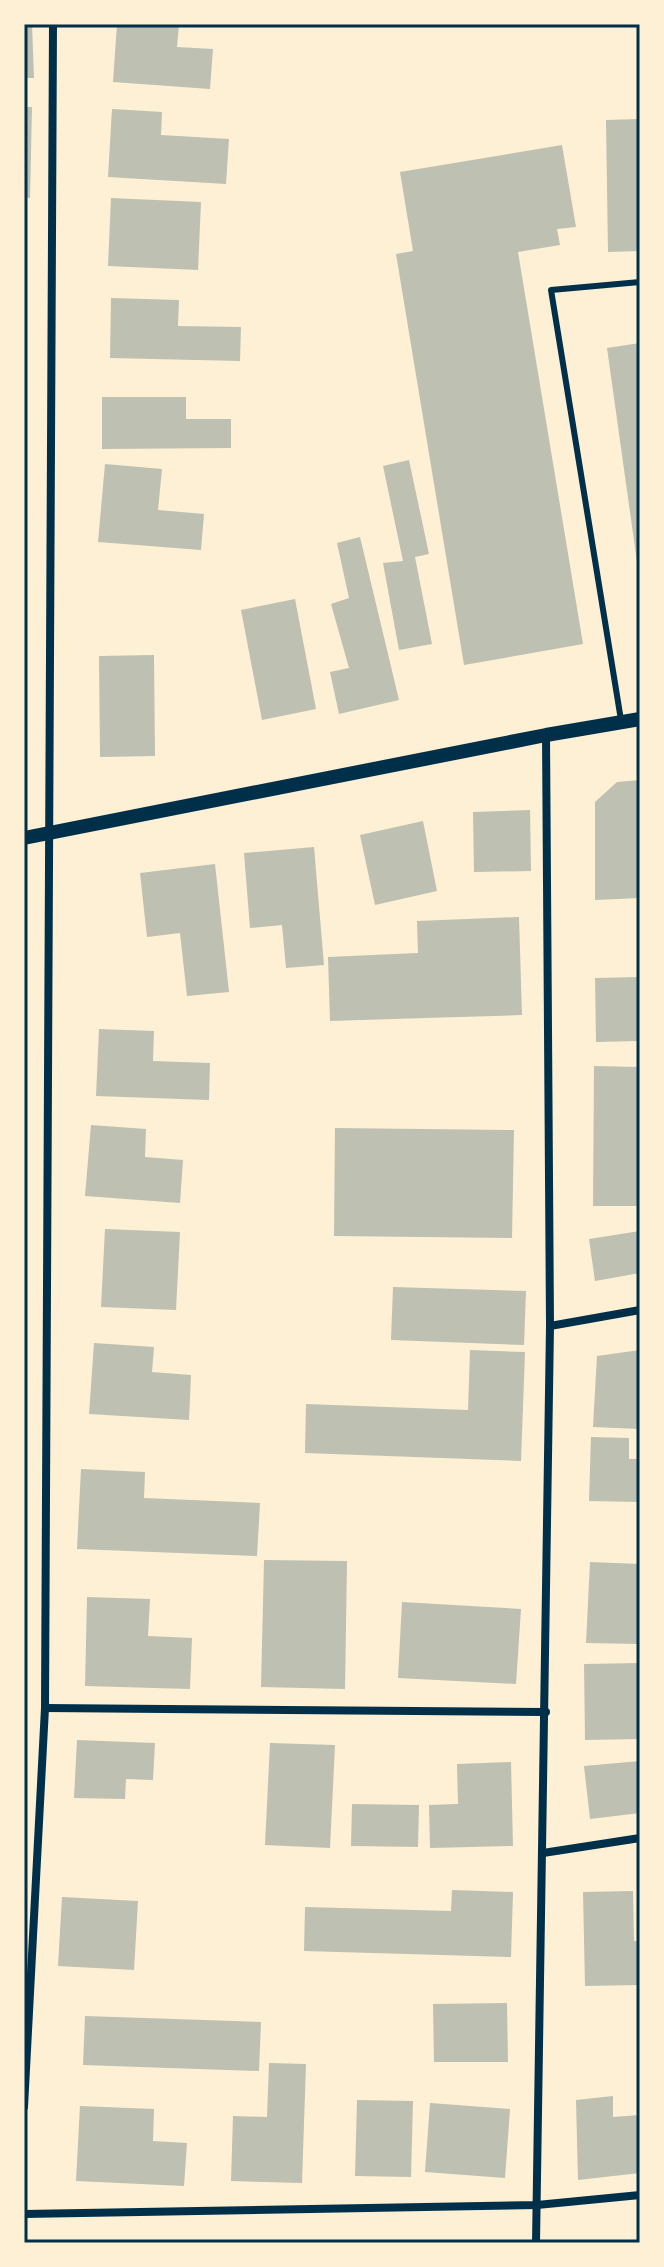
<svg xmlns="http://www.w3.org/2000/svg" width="664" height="2267" viewBox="0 0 664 2267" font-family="'Playfair Display',serif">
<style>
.building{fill:#bec0b2}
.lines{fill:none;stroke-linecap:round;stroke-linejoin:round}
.service{stroke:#003049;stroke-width:6}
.minor{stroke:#003049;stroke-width:8}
.tertiary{stroke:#003049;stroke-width:14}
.neatline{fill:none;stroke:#003049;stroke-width:3}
</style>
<rect width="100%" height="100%" fill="#fdf0d5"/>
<g class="building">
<path d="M24,24h8l2,54h-10z"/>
<path d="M117,24l62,1 -2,22 36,2 -3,40 -97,-7z"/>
<path d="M24,107h8l-2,91 -6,-1z"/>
<path d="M112,109l50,3 -1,23 68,4 -3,45 -118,-7z"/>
<path d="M640,119v132l-32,1 -2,-132z"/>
<path d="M562,145l14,82 -19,2 3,16 -42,7 65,392 -119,21 -68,-411 17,-3 -13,-79z"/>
<path d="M111,198l90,4 -3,68 -90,-4z"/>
<path d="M111,298l68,2 -1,26 63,1 -1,34 -130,-3z"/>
<path d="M640,343v226h-2l-31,-221z"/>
<path d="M102,397h84v22h45v29l-129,1z"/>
<path d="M409,460l20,94 -14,3 17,87 -33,6 -16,-87 20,-2 -20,-95z"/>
<path d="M105,464l57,5 -4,41 46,4 -3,36 -103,-8z"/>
<path d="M360,537l39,163 -60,14 -9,-42 19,-4 -18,-64 18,-6 -12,-55z"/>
<path d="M295,599l21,110 -54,11 -21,-110z"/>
<path d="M154,655l1,101 -55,1 -1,-101z"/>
<path d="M640,780v118l-45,2v-98l22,-20z"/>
<path d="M530,810l1,61 -57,1 -1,-60z"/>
<path d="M423,821l14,70 -62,14 -15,-70z"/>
<path d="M314,847l10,118 -38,3 -4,-43 -32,3 -6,-75z"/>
<path d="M215,864l14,128 -42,4 -7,-63 -33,4 -7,-64z"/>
<path d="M519,917l3,98 -192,6 -2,-64 90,-4 -1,-32z"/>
<path d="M640,977v64l-44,1 -1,-64z"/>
<path d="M99,1029l55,2 -1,30 57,2 -1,37 -113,-4z"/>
<path d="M594,1066l46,1v139h-47z"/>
<path d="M91,1125l55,4 -1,28 38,3 -3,43 -95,-7z"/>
<path d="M335,1128l179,2 -2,108 -178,-2z"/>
<path d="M105,1229l75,3 -4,78 -75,-3z"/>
<path d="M640,1231v42l-45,8 -6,-42z"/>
<path d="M393,1287l133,4 -2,54 -133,-5z"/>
<path d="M94,1343l60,4 -2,25 39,3 -2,45 -100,-6z"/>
<path d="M470,1350l55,2 -4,109 -216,-8 1,-49 162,6z"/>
<path d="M640,1350v79l-47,-2 4,-71z"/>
<path d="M591,1437l38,1v21h11v43l-51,-1z"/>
<path d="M81,1469l64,3 -1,26 116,5 -3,53 -180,-7z"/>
<path d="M264,1560l83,1 -2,128 -84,-2z"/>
<path d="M590,1562l50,2v80l-54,-1z"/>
<path d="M87,1597l63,2 -2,37 44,2 -2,51 -105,-3z"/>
<path d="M402,1602l119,7 -5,75 -118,-6z"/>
<path d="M640,1663v76l-55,1 -1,-76z"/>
<path d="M77,1740l78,3 -2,37 -27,-1 -1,20 -51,-1z"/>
<path d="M270,1743l65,2 -5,103 -65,-3z"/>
<path d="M640,1761v52l-50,6 -6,-53z"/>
<path d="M511,1762l2,84 -83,2 -1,-43 29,-1 -1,-40z"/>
<path d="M352,1804l67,1 -1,42 -67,-1z"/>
<path d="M452,1890l61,2 -2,65 -207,-6 1,-44 146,4z"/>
<path d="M633,1891l1,50h6v44l-55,1 -2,-94z"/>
<path d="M62,1897l76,4 -4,69 -76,-4z"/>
<path d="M507,2003l1,59h-74l-1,-58z"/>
<path d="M85,2016l176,6 -2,49 -176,-6z"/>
<path d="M269,2063l37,1 -4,119 -71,-2 2,-65 34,1z"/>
<path d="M613,2096v21l27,-2v58l-62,7 -2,-80z"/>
<path d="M357,2100l56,1 -2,76 -56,-1z"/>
<path d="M430,2103l80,6 -5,69 -80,-6z"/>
<path d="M80,2106l74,3 -1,32 34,2 -3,43 -108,-5z"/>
</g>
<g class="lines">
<path class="service" d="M621,720l-70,-430 89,-8"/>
<g class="minor">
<path d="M550,1326l90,-16"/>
<path d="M45,1708l501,4"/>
<path d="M543,1853l97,-15"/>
<path d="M24,2107l21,-399 8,-1684"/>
<path d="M24,2214l513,-9 103,-10"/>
<path d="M536,2243l14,-917 -4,-591"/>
</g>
<path class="tertiary" d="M24,838l522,-103 94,-16"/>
</g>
<rect width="664" height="2267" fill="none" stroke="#fdf0d5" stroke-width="52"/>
<rect x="26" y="26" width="612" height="2215" class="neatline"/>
</svg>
